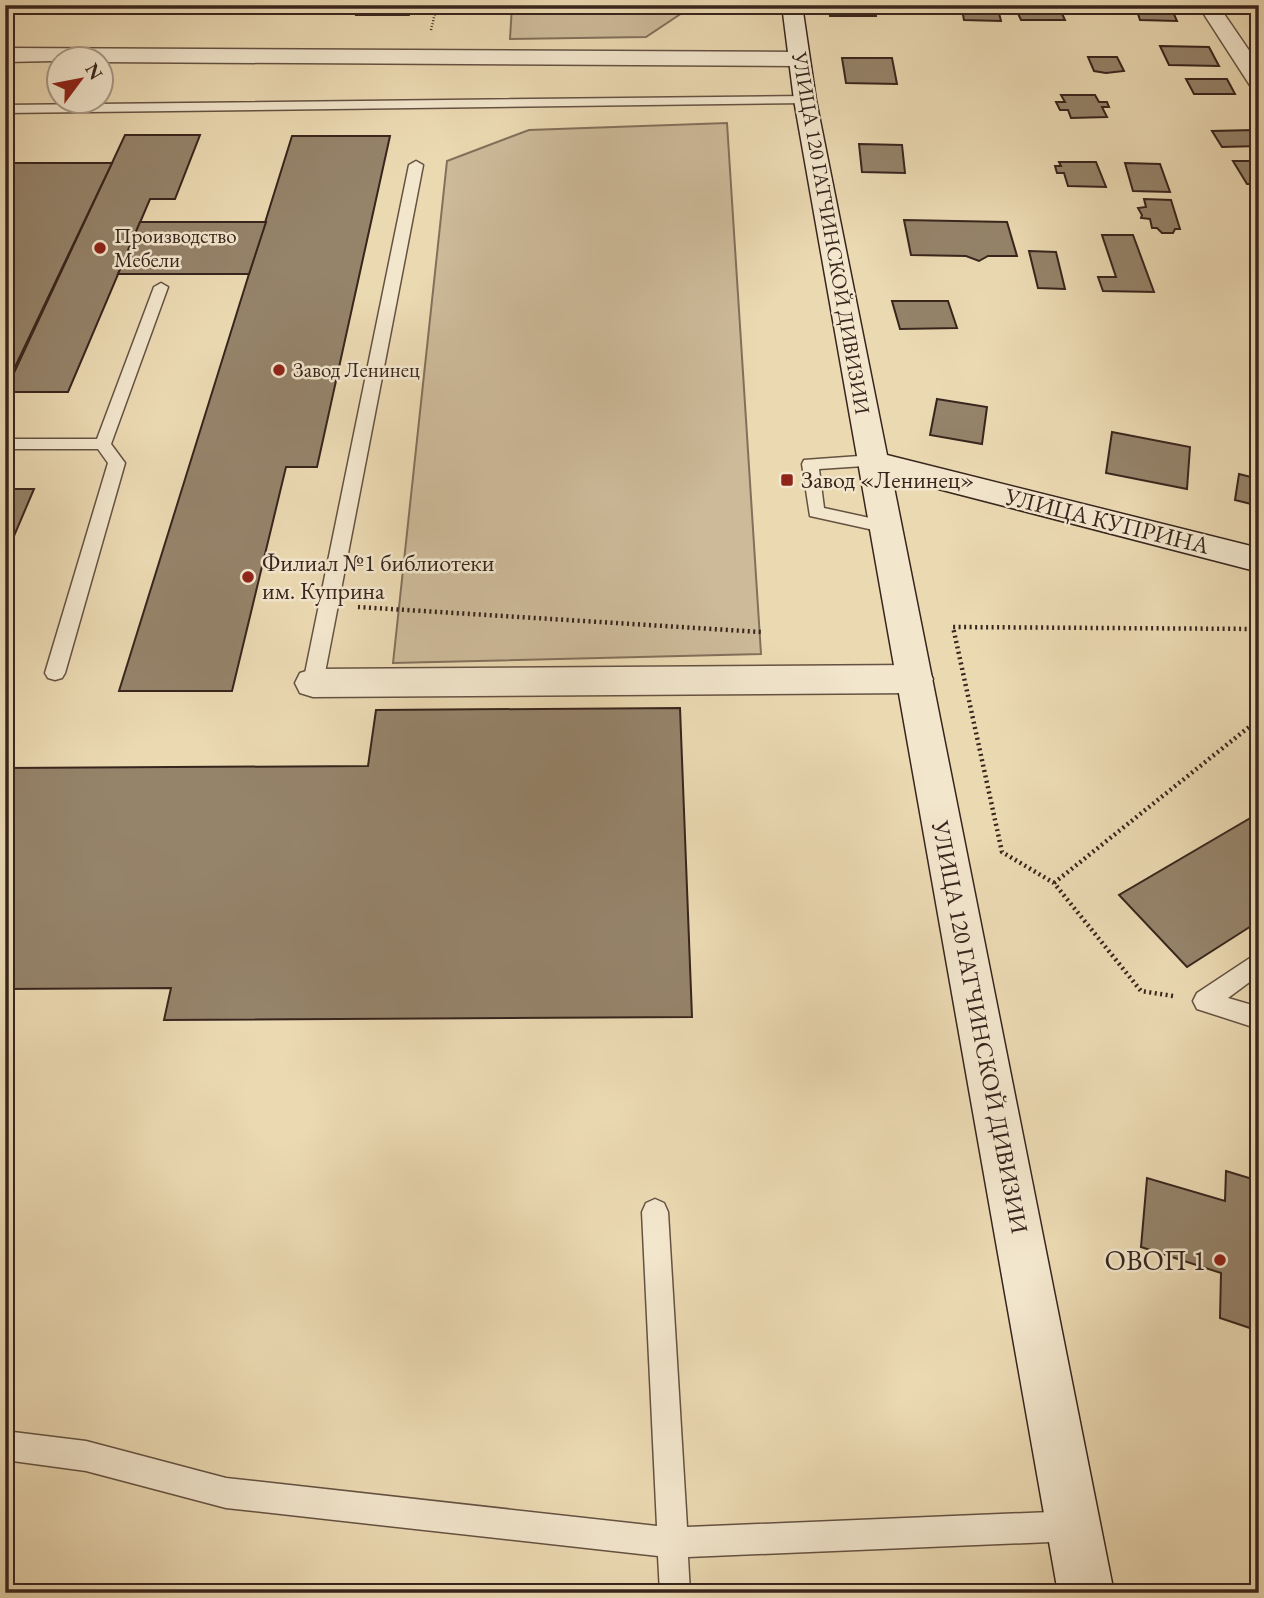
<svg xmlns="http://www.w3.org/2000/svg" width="1264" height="1598" viewBox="0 0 1264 1598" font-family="'EB Garamond',serif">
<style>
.green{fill:#cdba99;stroke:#82705b;stroke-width:2}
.building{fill:#95836a;stroke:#38251d;stroke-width:2}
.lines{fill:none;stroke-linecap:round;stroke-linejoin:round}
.lane-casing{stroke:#655242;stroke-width:3}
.street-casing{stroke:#655242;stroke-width:3}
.secondary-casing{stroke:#38251d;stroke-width:3}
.path-far1{stroke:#38251d;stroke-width:2.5;stroke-dasharray:1 2;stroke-linecap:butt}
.path{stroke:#38251d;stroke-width:4.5;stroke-dasharray:2 3.5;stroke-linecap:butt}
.lane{fill:#f2e6cd;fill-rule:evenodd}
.street{fill:#f2e6cd;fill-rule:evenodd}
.secondary{fill:#f2e6cd;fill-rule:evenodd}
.poi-dot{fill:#8f2418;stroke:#f2e6cd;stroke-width:2.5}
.labels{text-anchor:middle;stroke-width:5;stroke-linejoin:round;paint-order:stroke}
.far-street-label{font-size:21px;fill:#38251d;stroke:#f2e6cd}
.far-poi-label{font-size:21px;fill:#38251d;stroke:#f2e6cd;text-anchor:start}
.poi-label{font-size:24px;fill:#38251d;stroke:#f2e6cd;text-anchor:start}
.street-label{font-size:24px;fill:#38251d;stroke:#f2e6cd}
.near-poi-label{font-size:28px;fill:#38251d;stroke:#f2e6cd;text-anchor:end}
</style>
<rect width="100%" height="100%" fill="#ebd9b2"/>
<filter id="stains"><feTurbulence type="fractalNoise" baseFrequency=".00286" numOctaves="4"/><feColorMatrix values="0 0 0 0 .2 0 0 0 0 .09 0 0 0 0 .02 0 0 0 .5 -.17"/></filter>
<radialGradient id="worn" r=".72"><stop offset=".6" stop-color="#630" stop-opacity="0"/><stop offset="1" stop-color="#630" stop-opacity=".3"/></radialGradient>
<g class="green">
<path d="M512,5h182l-48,32 -136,2z"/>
<path d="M727,123l34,531 -368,9 54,-502 82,-31z"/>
</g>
<g class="building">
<path d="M358,5h54l-3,10h-53z"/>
<path d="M829,5h45l2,11h-46z"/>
<path d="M961,5h36l4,16 -37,-1z"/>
<path d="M1014,5h44l7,15h-44z"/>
<path d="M1135,5h35l7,16 -37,-1z"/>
<path d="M1160,46l49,1 10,19 -50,-1z"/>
<path d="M1088,57h29l7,14 -18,2 -12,-2z"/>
<path d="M842,58h50l5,26 -51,-1z"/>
<path d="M1186,79h41l8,15h-41z"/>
<path d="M1061,95h34l4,7h8l2,5h-7l5,10 -36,1 -3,-8h-8l-4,-8h9z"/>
<path d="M1254,130l5,8v8l-37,1 -10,-16z"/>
<path d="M125,135h75l-25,64h-25l-82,193h-63z"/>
<path d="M292,136h98l-73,331h-31l-54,224h-113z"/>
<path d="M859,144l43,1 3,28 -43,-1z"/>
<path d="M1233,161h26v23h-12z"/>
<path d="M1059,162h37l10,25 -38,-1 -4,-13h-7l-2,-7h6z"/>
<path d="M5,163h107l-107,225z"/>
<path d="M1125,163l35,1 10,28 -37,-1z"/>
<path d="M1144,199l27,1 9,29h-5l-2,4h-11l-5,-5h-5l-2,-9 -9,-1 1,-3 -4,-7 8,-1z"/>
<path d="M904,220l103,2 10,34h-29l-9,5 -13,-5 -55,-1z"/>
<path d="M140,222h126l-17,52h-131z"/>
<path d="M1102,235h31l21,57 -51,-1 -5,-14h18z"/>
<path d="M1029,251l27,1 9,37 -27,-1z"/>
<path d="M892,301h56l9,27 -57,1z"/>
<path d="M937,399l50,8 -5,37 -52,-9z"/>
<path d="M1112,432l78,15 -3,42 -81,-16z"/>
<path d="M1239,474l20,5v27l-24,-6z"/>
<path d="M5,489h29l-29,68z"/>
<path d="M680,708l12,309 -528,3 7,-32 -166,1v-221l363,-2 8,-56z"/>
<path d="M1259,813v108l-72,46 -68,-72z"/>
<path d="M1226,1171l33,10v150l-39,-13 1,-45 -80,-26 6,-69 78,23z"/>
</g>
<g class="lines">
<g class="lane-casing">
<g id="lane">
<path d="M805,96l6,4 -2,3 -804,10v-8z"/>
<path d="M416,161l7,4 -100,518 -3,5 -7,2 -7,-2 -3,-5 106,-518z"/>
<path d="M161,283l7,4 -57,157 14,19 -60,210 -3,5 -7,2 -7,-2 -3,-5 63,-210 -10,-14h-93v-10h92l57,-152z"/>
<path d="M873,455l6,2 2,4 -2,4 -60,4 5,39 69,15 3,4 -3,4 -6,2 -77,-17 -8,-52 2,-4z"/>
<path d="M1259,952v23l-31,23 31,9v22l-62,-20 -4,-8 4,-8z"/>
<path d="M655,1199l9,4 4,9 19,315 387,-16 11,4 4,11 -4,11 -11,4 -386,16 2,36h-30l-2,-37 -432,-48 -140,-37 -81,-11v-29l81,10 140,37 431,48 -15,-314 4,-9z"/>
</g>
</g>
<g class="street-casing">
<g id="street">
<path d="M1198,5h20l41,60v24l-8,-2z"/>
<path d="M5,48l793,4 8,2 3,5 -3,5 -8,2 -696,-4v-2l-97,2z"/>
<path d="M915,665l13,4 5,10 -5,10 -13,4 -602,4 -13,-4 -5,-10 5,-10 13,-4z"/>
</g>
</g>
<g class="secondary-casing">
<path id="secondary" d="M782,5h20l14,95 71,355 372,93v24l-367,-95 222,1116h-56l-264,-1493z"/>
</g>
<path class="path-far1" d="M431,30l6,-25"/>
<g class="path">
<path d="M358,607l403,25"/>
<path d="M1054,883l205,-164"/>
<path d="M1173,996l-32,-5 -87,-108 -52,-31 -49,-225 306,2"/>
</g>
<use href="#lane" class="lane"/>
<use href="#street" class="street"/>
<use href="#secondary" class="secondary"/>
</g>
<g class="poi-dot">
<circle cx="100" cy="248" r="7"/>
<circle cx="279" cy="370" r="7"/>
<rect x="780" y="473" width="14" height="14" rx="3.5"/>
<circle cx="248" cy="577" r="7"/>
<circle cx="1220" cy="1260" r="7"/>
</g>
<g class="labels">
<g class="far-street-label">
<text transform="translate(831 233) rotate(80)" y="7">УЛИЦА 120 ГАТЧИНСКОЙ ДИВИЗИИ</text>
</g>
<g class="far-poi-label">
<text x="114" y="243">Производство<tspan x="114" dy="24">Мебели</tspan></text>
<text x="293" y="377">Завод Ленинец</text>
</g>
<g class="poi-label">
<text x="801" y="488">Завод «Ленинец»</text>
<text x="262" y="571">Филиал №1 библиотеки<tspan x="262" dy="28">им. Куприна</tspan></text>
</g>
<g class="street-label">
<text transform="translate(1107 521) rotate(14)" y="8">УЛИЦА КУПРИНА</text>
<text transform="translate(980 1027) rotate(79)" y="8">УЛИЦА 120 ГАТЧИНСКОЙ ДИВИЗИИ</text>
</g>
<g class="near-poi-label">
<text x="1206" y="1270">ОВОП 1</text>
</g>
</g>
<rect width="1264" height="1598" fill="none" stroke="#ebd9b2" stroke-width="28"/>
<rect x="7" y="7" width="1250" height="1584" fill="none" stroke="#38251d" stroke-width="3.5"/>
<rect x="14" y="14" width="1236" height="1570" fill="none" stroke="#38251d" stroke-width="2"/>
<g transform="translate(80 80) rotate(58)"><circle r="33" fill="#f2e6cd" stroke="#a89987" stroke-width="2"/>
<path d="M0-5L12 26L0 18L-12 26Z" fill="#8f2418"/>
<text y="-10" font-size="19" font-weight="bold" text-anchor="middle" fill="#38251d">N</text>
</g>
<rect width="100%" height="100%" filter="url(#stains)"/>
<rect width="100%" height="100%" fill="url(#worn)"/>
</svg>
